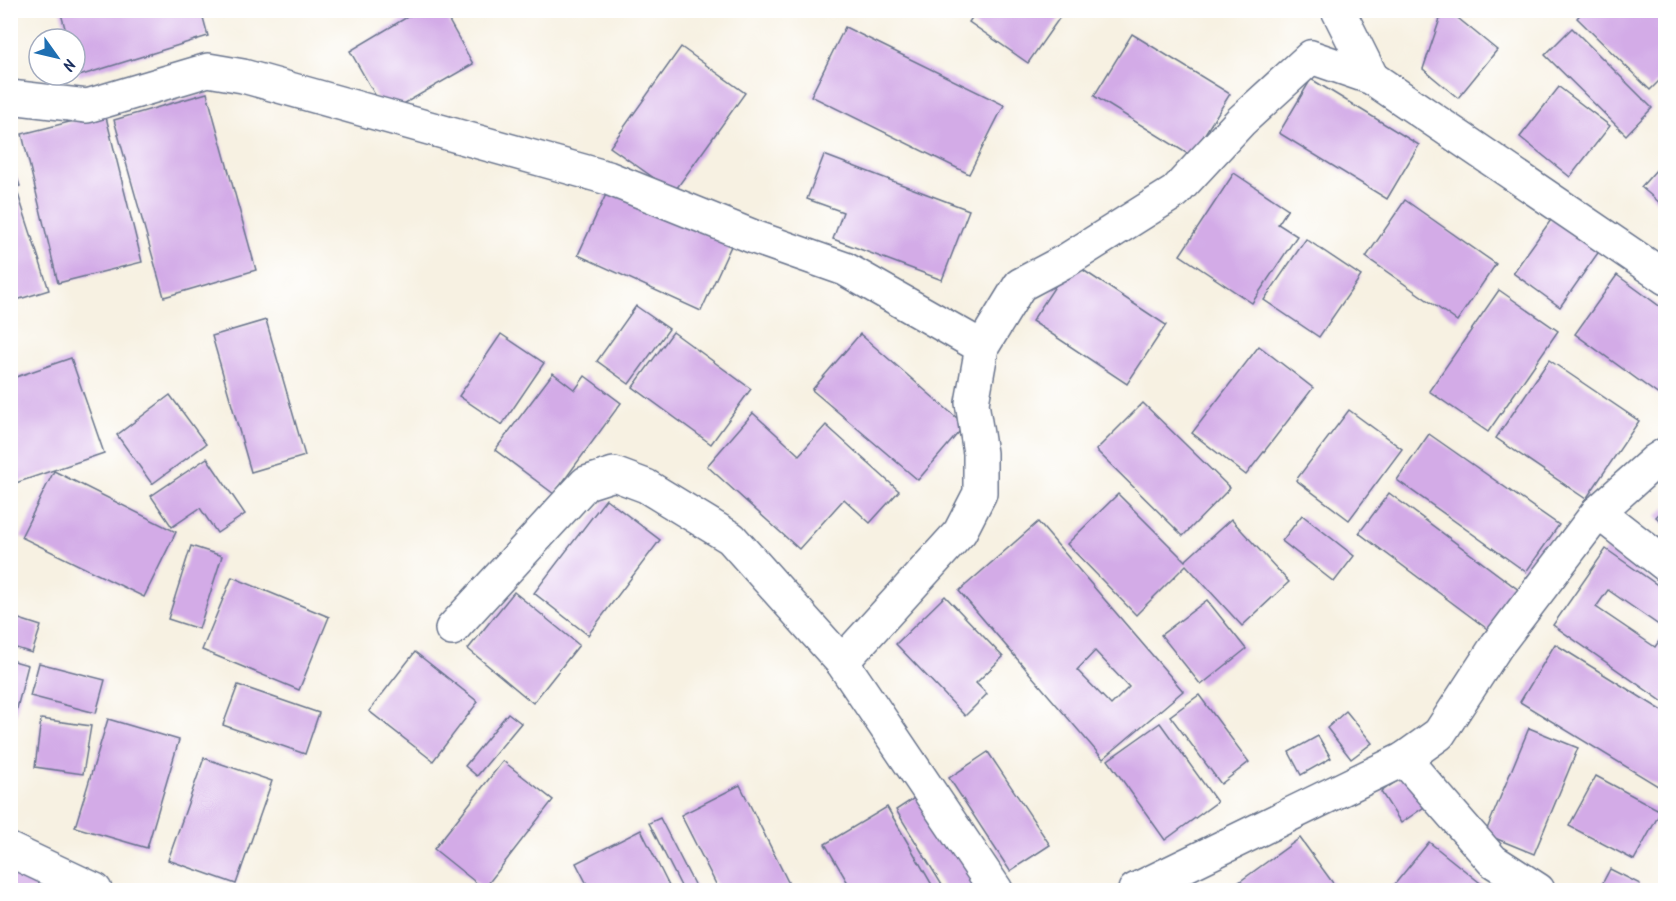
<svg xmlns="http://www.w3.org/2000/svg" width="1676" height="901" viewBox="0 0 1676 901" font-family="Kalam,sans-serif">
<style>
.building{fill:#d3abe7;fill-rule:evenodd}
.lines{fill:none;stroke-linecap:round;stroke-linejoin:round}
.minor-casing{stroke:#68738c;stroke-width:36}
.minor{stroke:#fff;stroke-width:33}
</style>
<rect width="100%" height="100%" fill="#fff"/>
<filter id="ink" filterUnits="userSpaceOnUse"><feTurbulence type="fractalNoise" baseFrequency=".0167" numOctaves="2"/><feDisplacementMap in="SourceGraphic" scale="12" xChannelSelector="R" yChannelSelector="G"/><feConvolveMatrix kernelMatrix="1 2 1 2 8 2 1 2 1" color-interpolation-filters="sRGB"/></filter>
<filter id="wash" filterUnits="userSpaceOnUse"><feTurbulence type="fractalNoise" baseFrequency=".008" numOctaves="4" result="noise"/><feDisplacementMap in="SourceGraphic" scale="24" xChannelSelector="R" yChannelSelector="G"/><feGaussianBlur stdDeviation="1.35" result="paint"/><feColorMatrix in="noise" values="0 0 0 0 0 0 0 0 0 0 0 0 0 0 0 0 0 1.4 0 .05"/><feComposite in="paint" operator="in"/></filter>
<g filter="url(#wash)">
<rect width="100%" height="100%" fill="#f7f1e2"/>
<g id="blocks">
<g class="building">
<path d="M60,10h141l7,26 -129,40 -4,-14v-23h-7z"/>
<path d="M419,10h24l30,54 -87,50 -36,-63z"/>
<path d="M977,10h88l-37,53 -59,-41z"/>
<path d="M1443,10h5l49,40 -39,48 -35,-29z"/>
<path d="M1584,10h74l8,8v56l-16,16 -73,-72z"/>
<path d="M845,27l159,78 -35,69 -158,-78z"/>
<path d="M1572,28l80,80 -26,27 -81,-80z"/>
<path d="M1132,34l98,60 -39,62 -97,-60z"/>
<path d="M681,47l64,46 -71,99 -64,-45z"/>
<path d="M1311,79l108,66 -32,54 -108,-66z"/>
<path d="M1559,87l51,39 -40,51 -50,-40z"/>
<path d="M207,93l49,177 -92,27 -50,-177z"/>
<path d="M105,113l37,149 -84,21 -36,-149z"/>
<path d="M824,155l145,55 -27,70 -109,-41 10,-27 -36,-13z"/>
<path d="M10,158l10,28 -10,3z"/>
<path d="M1666,159v49l-25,-21z"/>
<path d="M1234,173l54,36 -10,15 19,12 -45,67 -72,-48z"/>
<path d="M608,190l123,56 -30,65 -123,-56z"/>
<path d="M17,191l32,99 -39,12v-108z"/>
<path d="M1405,200l91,64 -39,57 -91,-64z"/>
<path d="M1553,217l47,33 -40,57 -47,-34z"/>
<path d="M1306,239l55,37 -42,61 -55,-37z"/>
<path d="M1071,262l95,63 -39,59 -95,-63z"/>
<path d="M1617,275l49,36v84l-3,3 -88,-64z"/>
<path d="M1499,290l59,41 -70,101 -59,-41z"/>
<path d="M636,306l33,23 -40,55 -32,-23z"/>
<path d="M266,320l39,136 -54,16 -39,-136z"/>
<path d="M673,332l78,57 -40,55 -78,-57z"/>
<path d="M501,334l43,29 -42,62 -43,-29z"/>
<path d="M860,334l105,91 -47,55 -106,-90z"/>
<path d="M1259,346l54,42 -67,87 -54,-42z"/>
<path d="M71,358l33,95 -94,32v-106z"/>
<path d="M1549,360l90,61 -53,78 -90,-61z"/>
<path d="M553,373l22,17 10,-14 36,27 -67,91 -59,-44z"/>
<path d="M170,395l36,49 -54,40 -35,-49z"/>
<path d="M1143,403l87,85 -47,48 -87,-86z"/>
<path d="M1349,410l53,39 -53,71 -53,-40z"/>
<path d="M753,413l46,42 27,-30 73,66 -29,32 -26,-24 -45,50 -92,-83z"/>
<path d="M1429,434l130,91 -33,47 -129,-92z"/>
<path d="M207,458l38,56 -28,19 -17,-25 -28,19 -21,-31z"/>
<path d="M54,471l122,61 -32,65 -123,-60z"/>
<path d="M1389,493l131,98 -30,40 -131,-98z"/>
<path d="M1118,494l67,67 46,-42 58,63 -47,44 -56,-61 -50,50 -69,-71z"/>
<path d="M606,499l54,41 -72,95 -54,-42z"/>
<path d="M1666,507v19l-10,-9z"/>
<path d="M1302,515l52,41 -20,26 -52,-41z"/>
<path d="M1038,522l145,169 -80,68 -144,-168zM1095,651l34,36 -18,18 -34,-35z"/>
<path d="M191,546l31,10 -23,73 -31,-10z"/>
<path d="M1606,549l60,42v39l-58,-40 -12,17 59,40 11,-16v73l-113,-79z"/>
<path d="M232,577l97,40 -30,73 -97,-40z"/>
<path d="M514,592l65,53 -46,58 -65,-54z"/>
<path d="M945,596l58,61 -27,26 11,11 -22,22 -69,-72z"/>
<path d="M1207,600l39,49 -45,36 -40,-50z"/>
<path d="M10,616l31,10 -9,27 -22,-7z"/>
<path d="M1555,644l111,69v78l-146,-89z"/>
<path d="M415,652l63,50 -45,59 -64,-50z"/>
<path d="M10,660l18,5 -17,67h-1z"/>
<path d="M39,663l66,17 -9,33 -66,-17z"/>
<path d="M238,685l81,28 -14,41 -82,-29z"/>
<path d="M1199,695l50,67 -28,22 -51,-68z"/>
<path d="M1346,711l26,32 -21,16 -24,-31z"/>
<path d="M508,713l13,10 -44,53 -12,-10z"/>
<path d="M41,719l50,7 -8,48 -48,-7z"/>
<path d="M108,719l71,21 -32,108 -72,-21z"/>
<path d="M1160,723l57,79 -52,38 -57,-80z"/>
<path d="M1529,728l49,20 -44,106 -49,-20z"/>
<path d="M1318,736l13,22 -30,17 -12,-23z"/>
<path d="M988,752l62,93 -40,26 -61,-93z"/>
<path d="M204,758l68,23 -36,103 -68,-24z"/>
<path d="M503,761l50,39 -69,89 -50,-40z"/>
<path d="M1410,772l20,31 -29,20 -20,-31z"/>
<path d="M1596,776l65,35 -27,49 -65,-34z"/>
<path d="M740,785l52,105h-73l-38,-75z"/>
<path d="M922,793l60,97h-37l-49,-80z"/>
<path d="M887,807l48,83h-83l-27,-46z"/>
<path d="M660,818l37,72h-14l-34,-67z"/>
<path d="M641,830l30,60h-81l-14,-27z"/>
<path d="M1300,838l38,52h-110z"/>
<path d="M1429,842l60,48h-99z"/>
<path d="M10,862l57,28h-57z"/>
<path d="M1610,869l30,15 -3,6h-38z"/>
</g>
</g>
</g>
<g filter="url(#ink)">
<use href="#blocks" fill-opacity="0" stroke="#68738c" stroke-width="1.5"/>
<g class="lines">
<g class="minor-casing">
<g id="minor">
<path d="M1338,10l34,68"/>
<path d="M10,97l77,9 121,-36 35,6 365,102 146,59 91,32 137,78"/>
<path d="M1598,512l68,53"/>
<path d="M452,629l134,-146 28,-9 32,12 85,52 111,124"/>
<path d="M1404,759l89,102 45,29"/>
<path d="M10,850l85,40"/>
<path d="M996,890l-154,-228 118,-130 20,-39v-40l-8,-50 10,-56 38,-62 47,-25 108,-68 66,-71 70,-64 61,21 294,200"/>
<path d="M1135,890l269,-131 35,-25 58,-89 101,-133 57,-51 11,-7"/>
</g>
</g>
<use href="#minor" class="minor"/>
</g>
</g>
<rect width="1676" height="901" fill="none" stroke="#fff" stroke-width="36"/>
<g transform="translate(57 57) rotate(124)"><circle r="28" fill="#ffffff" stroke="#a4acbf" stroke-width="1.5"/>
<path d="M0-4.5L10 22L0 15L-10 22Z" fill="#1f6fb2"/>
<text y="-9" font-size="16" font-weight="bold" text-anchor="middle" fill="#1b2f5e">N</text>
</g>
</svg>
